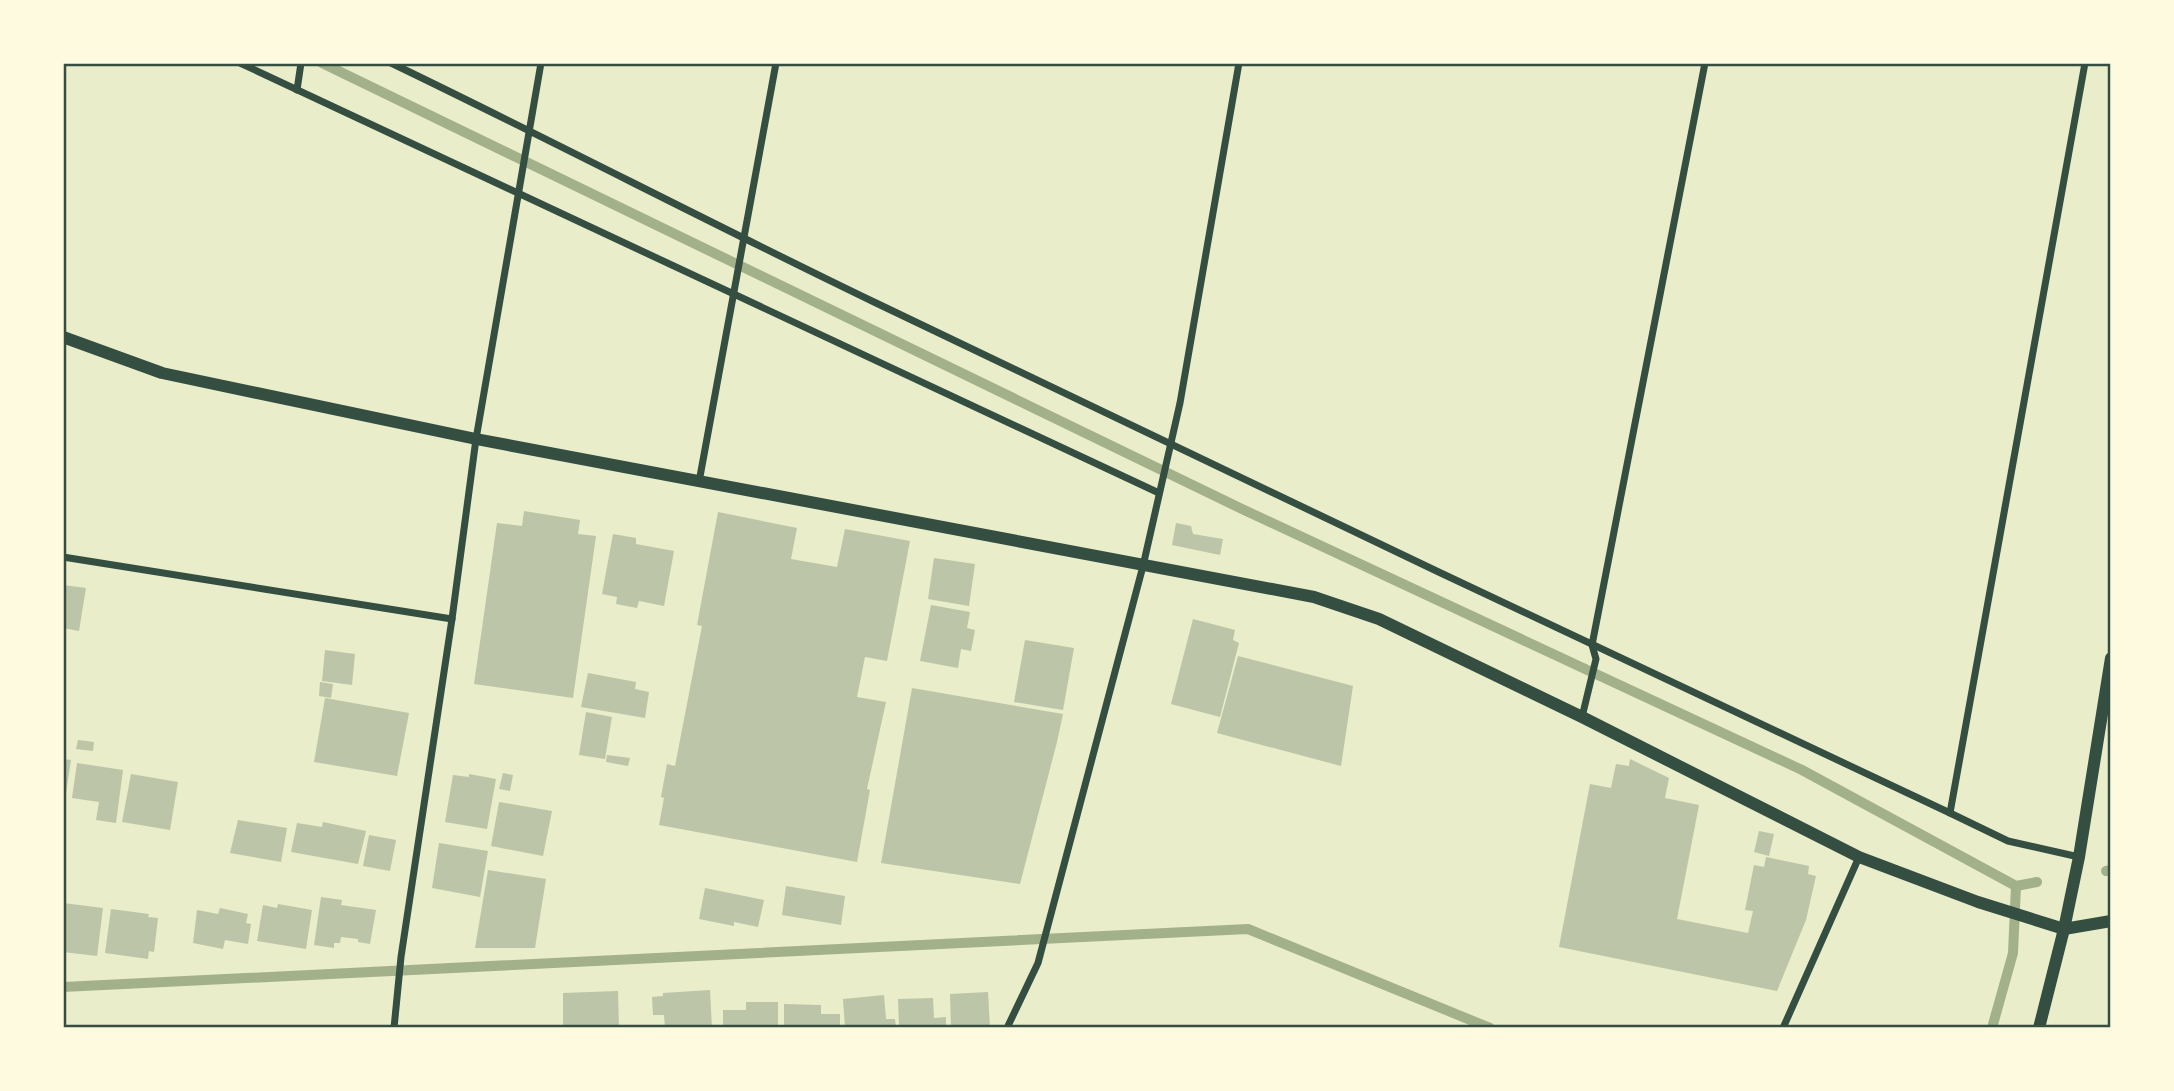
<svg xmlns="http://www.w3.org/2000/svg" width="2174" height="1091" viewBox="0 0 2174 1091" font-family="'Roboto Condensed',sans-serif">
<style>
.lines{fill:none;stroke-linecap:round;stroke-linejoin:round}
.stream{stroke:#a3b18a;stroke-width:10}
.building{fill:#bcc5a7}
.minor{stroke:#344e41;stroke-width:7}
.tertiary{stroke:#344e41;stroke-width:12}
.neatline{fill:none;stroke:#344e41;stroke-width:2.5}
</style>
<rect width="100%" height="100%" fill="#e9edc9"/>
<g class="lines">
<g class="stream">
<path d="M322,63l920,446 560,261 214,116 21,-4"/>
<path d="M2106,871l5,-1"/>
<path d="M63,987l1185,-58 242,99"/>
<path d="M1992,1028l21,-75 3,-67"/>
</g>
</g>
<g class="building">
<path d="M524,511l56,9 -2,14 18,2 -23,162 -99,-14 23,-161 25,3z"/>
<path d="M718,512l79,16 -6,31 46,8 8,-38 65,12 -23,120 -22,-4 -8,40 29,5 -19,87 3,1 -13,72 -198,-37 5,-27 -3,-1 6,-33 8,2 27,-140 -5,-1z"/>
<path d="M1176,523l15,3 2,8 30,5 -3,16 -48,-10z"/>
<path d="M613,534l23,4v6l38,7 -10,55 -25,-5 -2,7 -21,-4 1,-7 -15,-3z"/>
<path d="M934,558l41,6 -6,42 -41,-7z"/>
<path d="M63,585l23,3 -7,43 -16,-3z"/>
<path d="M931,605l39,7 -3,16 8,2 -4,21 -10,-2 -3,19 -38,-7z"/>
<path d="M1193,619l42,11 -2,10 6,3 -19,74 -49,-13z"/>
<path d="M1025,640l49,8 -11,62 -49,-8z"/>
<path d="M325,650l30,4 -3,31 -30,-4z"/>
<path d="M1238,656l115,30 -12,80 -124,-33z"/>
<path d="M588,673l48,9 -1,7 14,3 -4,26 -64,-11z"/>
<path d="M320,682l13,2 -2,14 -12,-2z"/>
<path d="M912,688l151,26 -6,28 -37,142 -139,-21z"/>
<path d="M325,698l84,15 -12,63 -83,-14z"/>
<path d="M586,712l26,5 -7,42 -26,-4z"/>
<path d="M78,740l16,2 -1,9 -17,-2z"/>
<path d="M607,755l23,3 -2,8 -22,-4z"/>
<path d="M63,759l8,1 -6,40h-2z"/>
<path d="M1630,759l39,19 -4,20 34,7 -22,114 71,14 5,-22 -8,-1 9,-45 10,2 2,-10 43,9 -1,8 8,2 -10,44 -29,71 -218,-44 31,-163 21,4 5,-24 13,2z"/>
<path d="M77,763l46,7 -7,53 -20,-3 3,-18 -27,-4z"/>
<path d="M503,773l10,2 -3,16 -11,-2z"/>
<path d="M131,774l47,8 -8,48 -48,-8z"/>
<path d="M469,774l27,5 -9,50 -42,-7 8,-47 16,2z"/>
<path d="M499,802l53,9 -9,45 -52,-10z"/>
<path d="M238,820l49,8 -6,34 -51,-9z"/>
<path d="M323,822l43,9 -8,33 -67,-12 6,-29 25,4z"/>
<path d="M1759,831l15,3 -5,22 -15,-4z"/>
<path d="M369,835l27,5 -6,31 -27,-5z"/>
<path d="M439,843l49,8 -8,46 -48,-9z"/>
<path d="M488,870l58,9 -11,69h-60z"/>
<path d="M786,886l59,10 -4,29 -59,-10z"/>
<path d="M705,888l59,12 -6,27 -24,-5v4l-35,-7z"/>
<path d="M321,897l21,3 -1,5 35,5 -6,34 -12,-2v-3l-17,-2 -1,6h-6v5l-20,-3z"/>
<path d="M63,903l40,5 -6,48 -34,-4z"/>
<path d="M278,904l34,6 -6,39 -49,-8 6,-36 14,3z"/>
<path d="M220,908l28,6 -2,9 5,1 -3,20 -23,-4 -2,9 -30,-6 4,-33 21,4z"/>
<path d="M111,909l38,5 -1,3 10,1 -4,34 -5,-1 -1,8 -43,-6z"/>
<path d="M710,990l2,38h-47l-1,-13h-11l-1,-18 11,-1v-3z"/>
<path d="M618,991l1,37h-56v-35z"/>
<path d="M988,992l2,36h-39l-1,-34z"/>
<path d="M884,995l2,24h9l1,9h-51l-2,-29z"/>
<path d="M933,998l1,20 12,-1v11h-47l-1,-29z"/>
<path d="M746,1002h32v26h-55v-18h23z"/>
<path d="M784,1004l37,1v9h19v14h-56z"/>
</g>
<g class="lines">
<g class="minor">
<path d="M240,63l919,430"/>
<path d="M391,63c162,78 321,161 483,239 357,173 717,342 1076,511l58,28 71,16"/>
<path d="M297,90l4,-27"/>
<path d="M699,482l77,-419"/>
<path d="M63,557l389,62"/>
<path d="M1582,717l14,-58 -4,-14 113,-582"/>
<path d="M1950,813l135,-750"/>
<path d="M394,1028l7,-71 51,-338 24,-180 65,-376"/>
<path d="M1007,1028l31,-65 105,-397 37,-163 59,-340"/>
<path d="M1783,1028l76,-171"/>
</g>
<g class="tertiary">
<path d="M63,337l99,36 314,66 838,158 65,22 203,98 277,140 119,45 86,27 47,-8"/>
<path d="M2039,1028l25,-99 15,-72 32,-199"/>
</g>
</g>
<rect width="2174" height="1091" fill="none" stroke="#fefae0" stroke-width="130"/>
<rect x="65" y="65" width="2044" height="961" class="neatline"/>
</svg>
